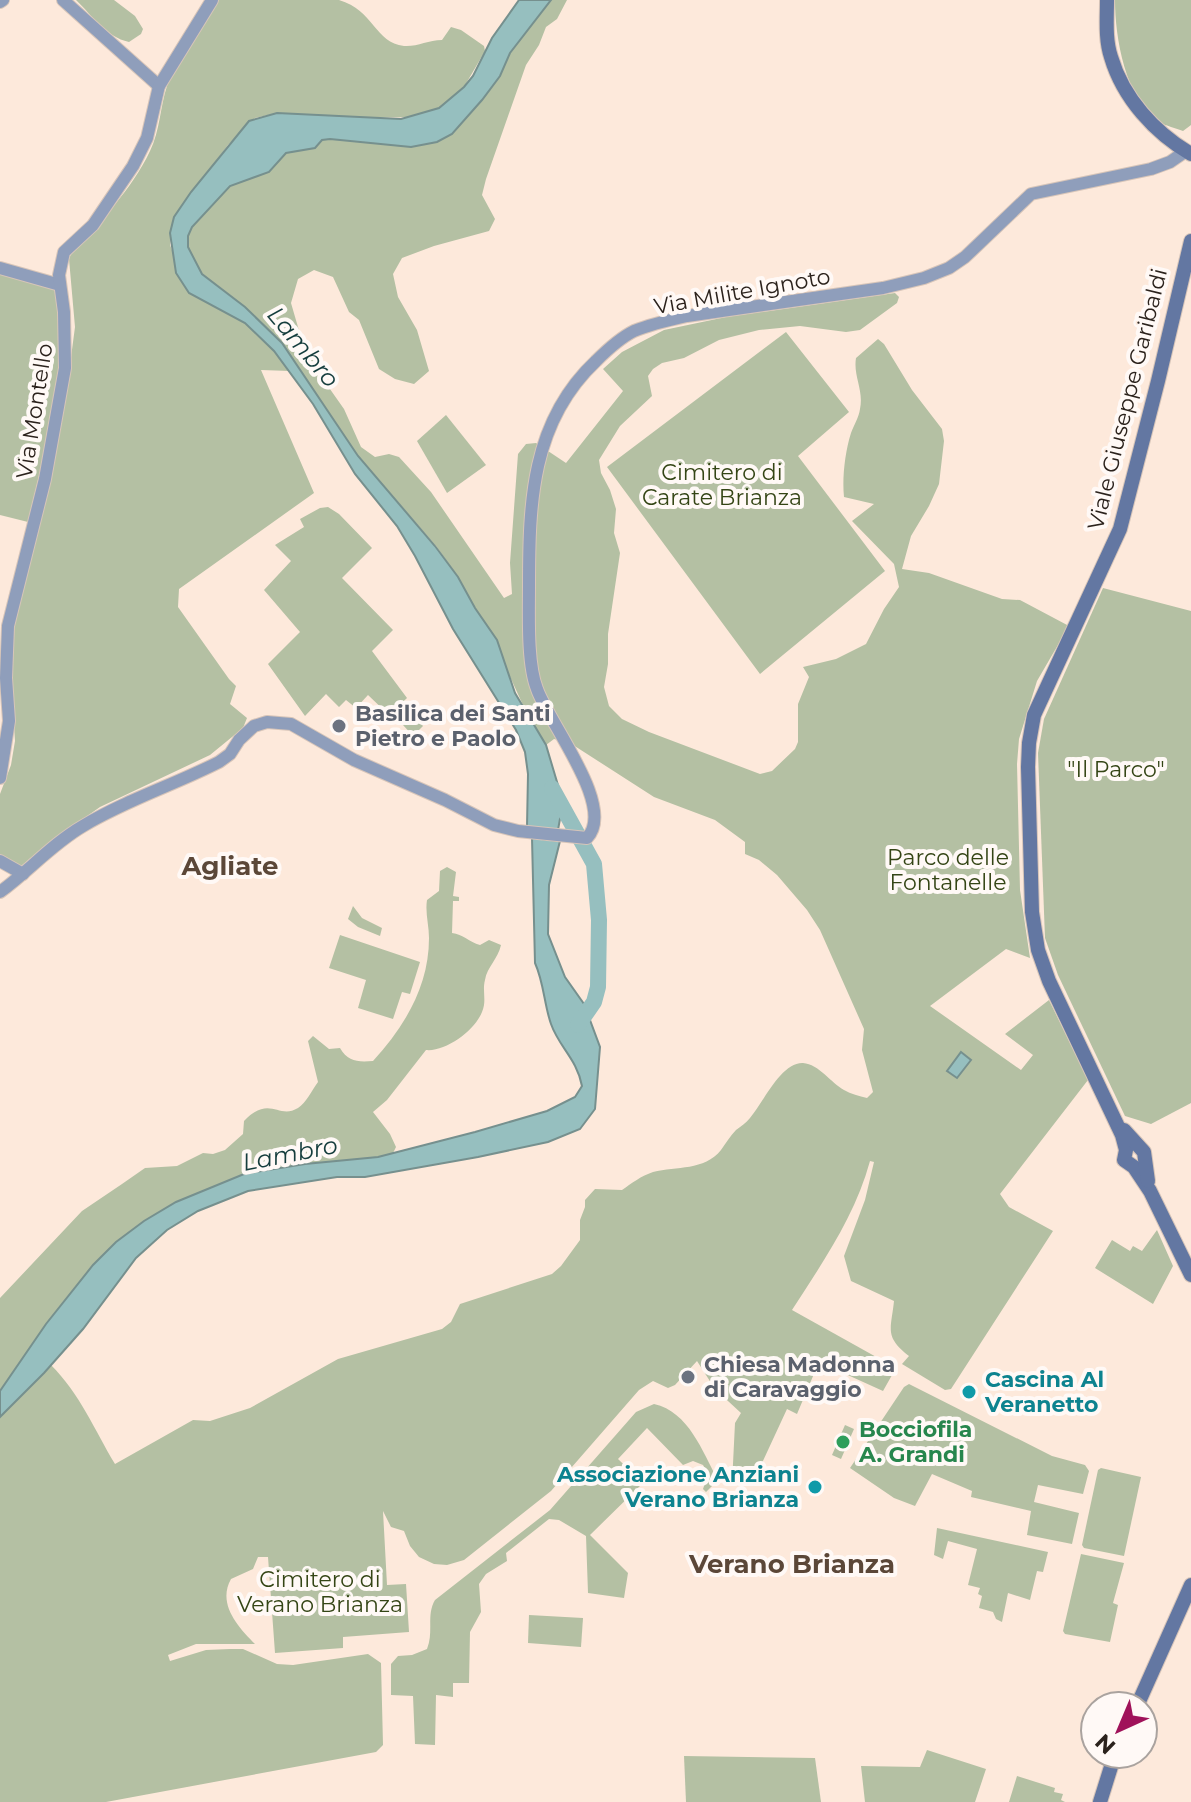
<svg xmlns="http://www.w3.org/2000/svg" width="1191" height="1802" viewBox="0 0 1191 1802" font-family="Montserrat,sans-serif">
<style>
.green{fill:#b4c0a3}
.water{fill:#96bfbf;stroke:#76908e;stroke-width:2}
.lines{fill:none;stroke-linecap:round;stroke-linejoin:round}
.river{stroke:#96bfbf;stroke-width:16}
.tertiary-casing{stroke:#d7c5b9;stroke-width:14}
.secondary-casing{stroke:#d7c5b9;stroke-width:16}
.tertiary{stroke:#8f9ebb;stroke-width:12}
.secondary{stroke:#6377a2;stroke-width:14}
.worship-dot{fill:#6b7280;stroke:#fff9f6;stroke-width:3}
.culture-dot{fill:#0f9aa8;stroke:#fff9f6;stroke-width:3}
.leisure-dot{fill:#2e9e5b;stroke:#fff9f6;stroke-width:3}
.labels{text-anchor:middle;stroke-width:8;stroke-linejoin:round;paint-order:stroke}
.street-label{font-size:22px;fill:#2b221c;stroke:#fff9f6}
.park-label{font-size:22px;fill:#344515;stroke:#fff9f6}
.worship-label{font-size:22px;font-weight:bold;fill:#5b616d;stroke:#fff9f6;text-anchor:start}
.culture-label{font-size:22px;font-weight:bold;fill:#0d838f;stroke:#fff9f6;text-anchor:start}
.leisure-label{font-size:22px;font-weight:bold;fill:#27864d;stroke:#fff9f6;text-anchor:start}
.water-label{font-size:24px;font-style:italic;fill:#153d3d;stroke:#fff9f6}
.quarter-label{font-size:26px;font-weight:bold;fill:#5b4738;stroke:#fff9f6}
</style>
<rect width="100%" height="100%" fill="#fde9db"/>
<g class="green">
<path d="M76,0h38l21,16 8,13 -2,5 -12,8c-23,-5 -37,-27 -53,-42z"/>
<path d="M217,0h122c35,10 36,43 65,46 13,1 24,-6 38,-6l9,-13 10,3 23,16 1,5 -21,36 -25,21 -25,9 -59,1 -78,-5 -22,5 -27,27 -54,72 -4,28 19,48 56,30 29,28 16,20 -29,-1 53,123 -135,96 -1,18 51,72 7,7 -6,18 17,14 -4,10 -33,27 -110,52 -54,38 -26,22 -12,-5 -8,-8v-60l11,-29 4,-24 -7,-106 58,-240 9,-68 -6,-68 2,-5c29,-33 60,-63 79,-103 10,-20 10,-44 17,-65 10,-31 33,-59 50,-86z"/>
<path d="M551,0h16l-10,19 -11,8 -7,18 -13,20 -40,114 -4,16 13,24 -6,12 -55,15 -32,12 -9,16 5,23 19,33 12,41 -15,13 -19,-5 -16,-10 -20,-49 -10,-8 -16,-35 -19,-7 -16,9 -7,24 9,31 25,48 19,27 17,38 14,10 14,-3 10,3 32,35 73,106 8,-4 -2,-31 8,-109 8,-10 10,-1 30,20 57,-72 -20,-22 19,-17 42,-22 62,-13 169,-24 4,4 -2,6 -37,27 -14,2 -46,-6 -41,4 -40,10 -35,18 -22,5 -9,6 -5,7 4,20 -32,30 -21,34 2,13 9,17 6,19 -2,24 6,20 -12,81v30l-4,23 5,19 13,13 27,13 111,42 12,-3 23,-22 3,-7v-38l11,-27 -6,-10 33,-8 30,-15 18,-35 15,-22 -5,-23 -42,-43 22,-17 -30,-7c-2,-19 1,-45 7,-64 3,-8 8,-16 9,-24 4,-19 -7,-33 -4,-51l22,-19 6,5 28,46 30,39 2,12 -5,43 -10,22 -18,30 -9,33 27,4 73,26 18,1 49,26 -32,55 -18,58 -2,25 3,126 10,68 -24,-9 -76,57 91,64 12,-15 -28,-21 44,-34 39,80 -88,114 9,13 44,24 -102,158 -6,1 -43,-26 7,-8c-25,-20 -18,-26 -15,-55l-43,-20 -7,-25 21,-56 9,-38 -4,-1c-15,55 -47,101 -78,149l104,58 -13,23 -64,-29 -22,52 -10,-5 -31,67 -24,8 3,-61 6,-10 -26,-24 -18,-28 -22,24 -7,3 -15,-7 -14,9 -88,101 -87,69 -17,5 -13,-1 -15,-7 -9,-11 -6,-15 -13,-4 -8,-16 4,74 19,-1 3,48 -66,5v11l-68,5 -7,-96h-10l-5,12 -22,10c-14,25 7,48 24,65h-59l-28,11 2,6 36,-11 24,-1h13l34,15 16,1 75,-11 13,9 2,82 -7,7 -270,50h-106v-385l51,-52c29,29 43,64 64,99l78,-44 17,1 40,-13 88,-49 104,-30 9,-7 9,-18 92,-30 9,-8 19,-26v-20l5,-13v-7l10,-11 27,1c10,-7 19,-14 31,-18 24,-6 51,-1 68,-22 5,-7 9,-14 15,-20 5,-4 10,-7 14,-12 13,-15 31,-56 53,-55 16,1 28,20 41,27 7,4 15,6 23,8l6,-6 -11,-42 2,-21 -44,-99 -13,-20 -30,-35 -18,-15 -14,-6v-12l-30,-22 -61,-23 -84,-54 -16,-4 -8,6 -18,-29 -16,-35 -54,-104 -22,-31 -78,-90 -76,-113 -37,-36 -43,-33 -14,-27v-11l4,-9 38,-41 39,-14 16,-19 30,-5 7,-8 8,-1 81,8 26,-5 15,-8 30,-34 18,-24 10,-23z"/>
<path d="M1115,0h76v125l-8,6c-7,-3 -17,-5 -24,-9 -34,-23 -44,-85 -44,-122z"/>
<path d="M0,271l57,18 3,83 -15,78 -17,72 -28,-7z"/>
<path d="M786,332l63,80 -51,44 87,115 -125,103 -153,-207z"/>
<path d="M446,415l40,50 -39,28 -30,-52z"/>
<path d="M328,507l11,7 33,34 -30,30 51,52 -21,21 35,47 -18,17 -21,-20 -12,13 -10,-8 -7,7 -13,-13 -21,22 -37,-52 32,-32 -36,-42 27,-29 -16,-16 29,-18 -4,-8 20,-11z"/>
<path d="M1103,588l88,23v492l-40,21 -26,-8 -67,-141 -13,-37 -7,-185 6,-34z"/>
<path d="M403,705l20,21 -10,10 -20,-22z"/>
<path d="M447,867l9,5 -3,24 6,1v4h-6l-1,32c11,1 17,9 28,12l9,-5 12,5c-3,14 -14,22 -16,35 -3,11 2,21 -3,32 -7,18 -36,40 -56,38l-39,50 -14,12 17,22 6,13 -3,6 -15,4 -73,7 -61,10 -68,28 -32,19 -28,21 -23,23 -47,59 -46,67v-93l82,-87 40,-27 23,-16 32,-2 26,-13 10,1 12,-4 18,-16 1,-13c26,-27 34,-1 54,-13 8,-5 14,-18 20,-26l-10,-41 5,-5 16,13 11,-1c8,14 18,14 33,13 32,-35 56,-75 56,-123 0,-13 -4,-25 -2,-38l12,-9 1,-20z"/>
<path d="M353,906l9,12 20,10 -2,8 -22,-9 -10,-8z"/>
<path d="M340,935l80,27 -10,32 -8,-2 -9,27 -35,-11 8,-28 -37,-12z"/>
<path d="M1157,1230l16,36 -20,38 -58,-36 17,-28 18,11 3,-5 9,5z"/>
<path d="M909,1384l143,72 33,9 4,6 -6,23 -45,-9 -4,17 45,11 -7,31 -45,-9 4,-24 -60,-14 1,-6 -40,-17 -17,32 -21,-8 -44,-30 54,-81z"/>
<path d="M654,1404c35,8 48,47 64,76l-12,12 -3,-3 5,-15 -5,-9 -10,-4 -10,4 -36,-37 -29,31 25,24 -53,52 38,38 -4,25 -36,-5 -2,-57 -27,-16 -10,-1 -43,34 1,8 -21,13 -7,10 2,28 -11,20 -1,51h-16v14l-17,-2 -1,50 -20,-1 -2,-48 -22,-1v-31l7,-8 14,-1 15,-6c7,-17 -1,-34 8,-49l115,-90 86,-98z"/>
<path d="M845,1425l9,4 -13,30 -9,-4z"/>
<path d="M1101,1468l40,9 -17,79 -40,-8 -2,-3 16,-75z"/>
<path d="M937,1528l111,24 -5,20 -6,-1 -7,29 -22,-7 -6,29 -6,-3 -3,-7 -14,-4 3,-12 -4,-2 2,-6 -12,-3 9,-36 -29,-8 -5,18 -9,-4z"/>
<path d="M1081,1554l43,9 -11,40 5,2 -8,37 -45,-8 -2,-3z"/>
<path d="M529,1615l54,3 -2,29 -53,-4z"/>
<path d="M927,1750l59,19 -11,33h-110l-4,-36 59,1z"/>
<path d="M684,1756l131,2 6,44h-135z"/>
<path d="M1017,1776l38,12 -1,4 9,2 -2,6 4,2h-56z"/>
</g>
<g class="water">
<path d="M519,0h32l-41,53 -10,23 -18,24 -30,34 -15,8 -26,5 -81,-8 -8,1 -7,8 -29,5 -17,19 -39,14 -38,41 -4,9v11l14,27 43,33 37,36 76,113 77,90 23,31 17,31 22,32 18,53 31,52 17,57 -5,28 -31,-3 1,-53 -3,-22 -9,-22 -63,-101 -38,-73 -18,-30 -42,-52 -42,-70 -39,-53 -29,-28 -56,-30 -13,-20 -6,-40 4,-16 17,-25 58,-71 28,-8 124,6 38,-11 25,-21 9,-11 19,-38z"/>
<path d="M532,838l28,3 -11,44 -1,49 17,43 19,27 16,43 -5,62 -15,20 -32,13 -70,15 -113,20h-28l-89,14 -50,20 -31,19 -31,28 -53,71 -39,44 -44,44v-26l46,-67 47,-59 23,-23 28,-21 32,-19 68,-28 61,-10 73,-7 97,-25 72,-21 28,-14 7,-11c-5,-27 -23,-39 -31,-62 -7,-20 -7,-41 -16,-61z"/>
<path d="M961,1052l10,8 -14,18 -10,-7z"/>
</g>
<g class="lines">
<path class="river" d="M552,788l42,76 5,56 -1,67 -4,15 -16,23"/>
<g class="tertiary-casing">
<g id="tertiary">
<path d="M63,0l96,86"/>
<path d="M0,2l3,-2"/>
<path d="M0,268l60,17"/>
<path d="M0,778l9,-57 -3,-43 2,-52 37,-147 20,-111 -1,-56 -5,-37 5,-23 29,-27 40,-59 14,-28 12,-52 53,-86"/>
<path d="M0,861l23,13"/>
<path d="M0,892c29,-21 52,-48 83,-66 43,-26 91,-41 136,-64l11,-8 9,-14 15,-14 13,-4 24,2 63,36 91,40 49,25 24,6 69,7c30,-31 -39,-116 -50,-149 -10,-25 -8,-74 -8,-102 0,-84 2,-165 67,-226 11,-11 24,-23 38,-30 17,-7 35,-11 53,-15l196,-28 41,-10 25,-10 16,-11 66,-63 120,-25 19,-7 16,-11"/>
</g>
</g>
<g class="secondary-casing">
<g id="secondary">
<path d="M1107,0c0,19 -2,39 4,57 12,41 44,76 80,97"/>
<path d="M1191,241l-33,140 -38,148 -86,186 -5,28 -1,24 4,145 6,38 11,31 73,154 4,15 -2,10 10,7 16,24 41,84"/>
<path d="M1124,1130l20,22 4,29"/>
<path d="M1137,1706l54,-121"/>
<path d="M1100,1802l15,-48"/>
</g>
</g>
<use href="#tertiary" class="tertiary"/>
<use href="#secondary" class="secondary"/>
</g>
<g class="worship-dot">
<circle cx="339" cy="726" r="8"/>
<circle cx="688" cy="1377" r="8"/>
</g>
<g class="culture-dot">
<circle cx="969" cy="1392" r="8"/>
<circle cx="815" cy="1487" r="8"/>
</g>
<circle class="leisure-dot" cx="843" cy="1442" r="8"/>
<g class="labels">
<g class="street-label">
<text transform="translate(742 291) rotate(-10)" y="8">Via Milite Ignoto</text>
<text transform="translate(1127 399) rotate(-76)" y="8">Viale Giuseppe Garibaldi</text>
<text transform="translate(34 411) rotate(-81)" y="8">Via Montello</text>
</g>
<g class="park-label">
<text x="722" y="480">Cimitero di<tspan x="722" dy="25">Carate Brianza</tspan></text>
<text x="1116" y="777">"Il Parco"</text>
<text x="948" y="865">Parco delle<tspan x="948" dy="25">Fontanelle</tspan></text>
<text x="320" y="1587">Cimitero di<tspan x="320" dy="25">Verano Brianza</tspan></text>
</g>
<g class="worship-label">
<text x="355" y="721">Basilica dei Santi<tspan x="355" dy="25">Pietro e Paolo</tspan></text>
<text x="704" y="1372">Chiesa Madonna<tspan x="704" dy="25">di Caravaggio</tspan></text>
</g>
<g class="culture-label">
<text x="985" y="1387">Cascina Al<tspan x="985" dy="25">Veranetto</tspan></text>
<text x="799" y="1482" text-anchor="end">Associazione Anziani<tspan x="799" dy="25">Verano Brianza</tspan></text>
</g>
<g class="leisure-label">
<text x="859" y="1437">Bocciofila<tspan x="859" dy="25">A. Grandi</tspan></text>
</g>
<g class="water-label">
<text transform="translate(303 347) rotate(50)" y="8">Lambro</text>
<text transform="translate(290 1154) rotate(-11)" y="8">Lambro</text>
</g>
<g class="quarter-label">
<text x="230" y="875">Agliate</text>
<text x="792" y="1573">Verano Brianza</text>
</g>
</g>
<g transform="translate(1119 1730) rotate(224)"><circle r="38" fill="#fff9f6" stroke="#aaa39f" stroke-width="2"/>
<path d="M0-6L14 30L0 20L-14 30Z" fill="#a0125a"/>
<text y="-12" font-size="22" font-weight="bold" text-anchor="middle" fill="#2b221c">N</text>
</g>
</svg>
